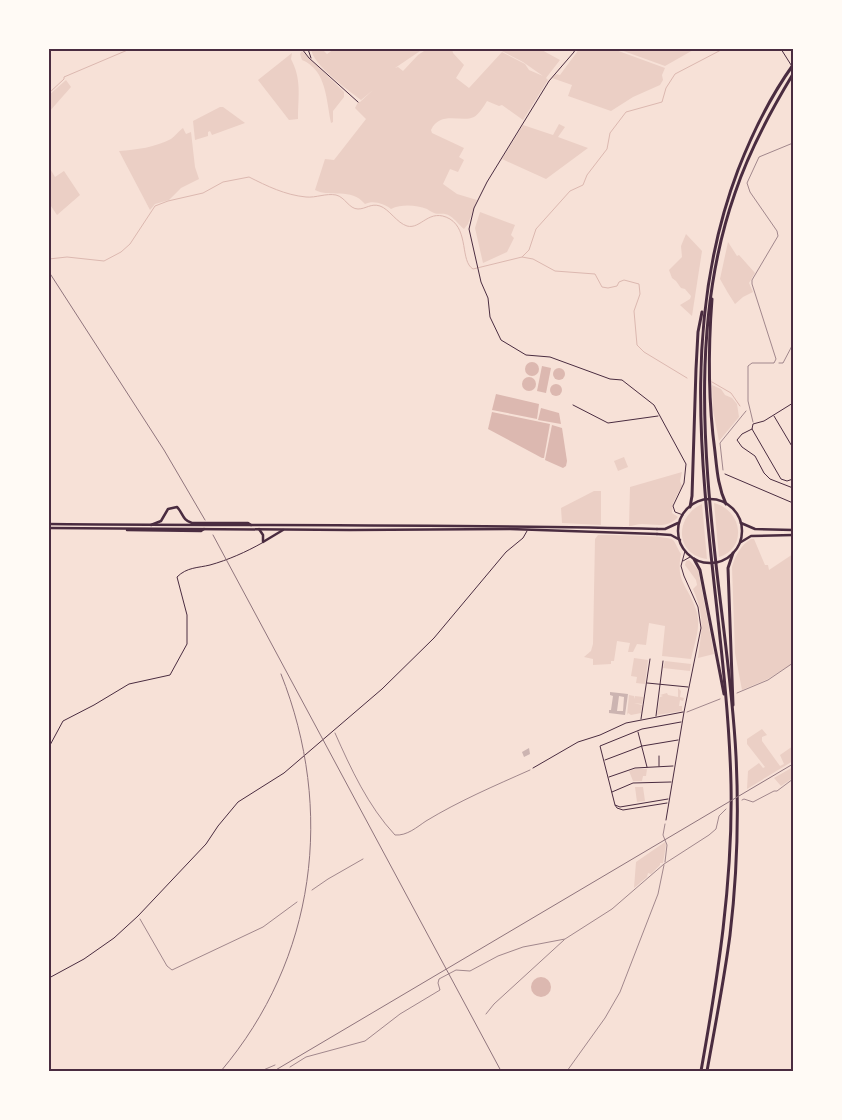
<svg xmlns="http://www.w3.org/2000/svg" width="842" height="1120" viewBox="0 0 842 1120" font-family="'Archivo Narrow',sans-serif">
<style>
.green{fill:#ebcfc5}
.water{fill:#dcb8b0}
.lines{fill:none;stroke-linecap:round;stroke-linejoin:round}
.stream{stroke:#dcb8b0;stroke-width:1}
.building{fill:#ccb4b1;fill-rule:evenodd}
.path{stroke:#4a2c40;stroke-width:0.5}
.service{stroke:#4a2c40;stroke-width:0.5}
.pedestrian{stroke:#4a2c40;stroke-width:1}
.minor{stroke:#4a2c40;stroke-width:1}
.primary{stroke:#4a2c40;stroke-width:2.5}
.trunk{stroke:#4a2c40;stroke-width:2.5}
.motorway{stroke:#4a2c40;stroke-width:3}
.rail{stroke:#8f747c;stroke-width:1}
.neatline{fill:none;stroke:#4a2c40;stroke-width:2}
</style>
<rect width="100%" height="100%" fill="#f7e1d7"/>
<g class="green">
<path d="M311,49h11l5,5 7,-5h89l-28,19 3,-1 5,4 15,-16 9,-6h25l1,4 11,12 -8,13 13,10 33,-36 23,12 4,6 14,6 -20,-14 -25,-13h42l20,11 -14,18 2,2 -25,40 -21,-15 -3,1 -12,-5c-3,5 -8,13 -13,16 -12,6 -34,-7 -43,13l1,3 32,15 -5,9 5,3 -6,12 -8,-3 -7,15 14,10 20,6 -9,24 -4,5c-5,-4 -8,-9 -14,-13 -6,-4 -10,-1 -16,-3 -3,-1 -5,-3 -7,-4 -11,-4 -25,-5 -36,0 -7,-5 -17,-9 -26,-5 -14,-17 -35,-6 -50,-14l10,-31 9,1 32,-41 -11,-11 3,-6h2l13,-12 -12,10c-13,-10 -48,-35 -50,-51z"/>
<path d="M578,49h35l52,19 -3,7 1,5 -3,5 -27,12 -22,14 -43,-15 4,-11 -20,-7 4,-4 4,1 17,-23z"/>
<path d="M618,49h77l-30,17z"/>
<path d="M302,51l42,41v5l-11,14v11l-2,1c-5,-22 -4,-53 -29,-63l-2,-6z"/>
<path d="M292,53l-1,6c11,21 7,37 7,60l-9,1 -31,-40z"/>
<path d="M66,80l5,7 -22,25v-17z"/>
<path d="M220,107h3l22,16 -33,12 -2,-4 -2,1v4l-13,4 -2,-19z"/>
<path d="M559,124l6,3 -7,10 30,11 -42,31 -44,-20 21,-34 30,10z"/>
<path d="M183,128l3,6 5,-2 4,35 4,12 -18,9 -12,12 -14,4 -5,6 -31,-59c17,-1 37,-4 52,-12 4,-3 8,-8 12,-11z"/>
<path d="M49,167l6,10 9,-6 16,24 -23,20 -8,-12z"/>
<path d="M480,212l35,13 -4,10 3,3 -7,14 -24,11 -8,-35z"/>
<path d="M686,234l16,17 -10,65 -12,-11 10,-6 1,-3 -6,-7 -4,-1 -5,-7 -4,-3 -3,-8 13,-13 -1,-11z"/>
<path d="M728,242l9,14 2,-1 16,18 -6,10 4,9 -10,5 -8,7 -7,-11 -8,-14z"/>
<path d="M712,385l9,4 4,6 7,3 5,6 2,13 -20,24 -6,-31z"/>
<path d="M624,457l4,10 -10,4 -4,-10z"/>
<path d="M682,472l-2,9 2,5 -9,17 -1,10 6,4c-11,12 -23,7 -36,7 -5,0 -9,2 -13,2l1,-39z"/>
<path d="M594,491h7v34l-39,-2 -1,-15z"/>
<path d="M714,503c28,7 34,45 5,54z"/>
<path d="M702,504l5,55c-32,-4 -33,-42 -5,-55z"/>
<path d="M598,535c11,0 69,0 75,5 3,3 5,10 8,14 -6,30 9,33 16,59 4,14 -3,32 -6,46l-29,-3 3,-30 -16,-3 -3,22 -9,-1 -4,8h-5l2,-9 -13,-2 -3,20h-3v3l-18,1v-6l-9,-2 7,-6 2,-7 2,-105z"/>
<path d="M751,539h3l11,26h3l1,5 24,-16v109l-25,16 -26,11 -7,-37 -3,-86c3,-11 9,-22 19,-28z"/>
<path d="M689,560l9,10 16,84 -16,4c4,-29 7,-41 -5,-69l4,-4 -1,-5 -11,-15 1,-4z"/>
<path d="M634,658l14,2 -3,24 -9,-1 1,-6 -6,-1z"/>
<path d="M665,661l26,3 -1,7 -27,-3z"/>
<path d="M678,688l3,3 -1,6 4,1 -1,3 -3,-1 -1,6h3v5l-25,4 3,-18 3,-1 -3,-1 7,-2 1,2 10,2z"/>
<path d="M629,695l5,1 1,3v-3l8,1 -1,7 -8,-1 8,2 -1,8 -10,2 -3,-2 -1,2z"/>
<path d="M762,729l5,6 -5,2v4l18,25 4,-2 -4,-9 13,-9v15l-46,28 1,-18 11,-8 4,5 2,-1 -18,-23v-5z"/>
<path d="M793,767v11l-12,8 -7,-8z"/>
<path d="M635,769h12l-1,7h-3l-1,5h-9l-4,-10z"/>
<path d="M635,787h8l2,14 -8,1z"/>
<path d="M665,842l1,3 -3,18h-3v2l-9,9 -3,-1 -1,4 -13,11 2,-26z"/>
</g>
<g class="water">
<circle cx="532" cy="369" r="7"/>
<path d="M542,366l9,2 -5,25 -9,-2z"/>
<circle cx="559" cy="374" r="6"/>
<circle cx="529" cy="384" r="7"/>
<circle cx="556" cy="390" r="6"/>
<path d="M496,394l43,10 -2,15 -45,-9z"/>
<path d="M541,408l18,5 2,11 -23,-4z"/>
<path d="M492,412l58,12 -6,34h-2l-54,-29z"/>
<path d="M552,425l10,3 5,33 -1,5 -3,2 -18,-8z"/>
<circle cx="541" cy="987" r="10"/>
</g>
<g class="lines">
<g class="stream">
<path d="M49,93l15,-14v-2l66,-28"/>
<path d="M522,257l7,-7 7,-21 34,-38 13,-6 4,-10 20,-26 3,-16 16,-21 36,-10 4,-14 9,-14 46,-24 17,-1"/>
<path d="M49,259l18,-2 37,4 17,-9 9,-8 25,-38 13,-5 35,-8 20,-11 26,-5c18,9 36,18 57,20 10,1 20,-4 30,-2 9,2 13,14 22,14 8,0 13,-6 22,-3 9,3 17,17 27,20 14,4 22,-19 43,-7 19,12 10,42 23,50l49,-12 11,2 22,12 40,3 7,13 6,1 9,-2 2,-4 5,-2 15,4 1,10 -6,17 3,34 7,7 43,26"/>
<path d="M712,382l19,11 9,13"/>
</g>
</g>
<g class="building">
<path d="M610,692l18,2 -3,21 -16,-2v-3h2l2,-14 -3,-1zM619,696l5,1 -1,14h-6z"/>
<path d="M529,748l1,6 -6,3 -2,-5z"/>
</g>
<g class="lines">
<g class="path">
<path d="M779,363h4l10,-19"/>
<path d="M723,470l-3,-27 26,-32"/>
<path d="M737,693l31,-13 25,-17"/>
<path d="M687,712l33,-13"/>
<path d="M335,733c16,36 33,73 60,102 12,1 22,-8 31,-14 33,-20 68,-35 104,-51"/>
<path d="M742,800l2,-1 9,3 21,-11h3l16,-12"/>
<path d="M665,862l2,-17 -4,-10 2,-11"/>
<path d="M312,890l16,-11 35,-20"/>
<path d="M140,919l27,47 5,4 91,-43 34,-25"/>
<path d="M486,1014l8,-10 70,-64"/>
<path d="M290,1067l16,-10 59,-16 35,-27 40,-24 -2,-7 1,-4 17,-9 14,1 28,-15 25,-9 42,-8 47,-30 52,-45 45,-29 7,-6 3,-13 7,-7"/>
<path d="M261,1071l14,-6"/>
<path d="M567,1071l38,-53 15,-26 38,-98 6,-29"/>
</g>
<path class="service" d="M753,422l-5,-21v-35l4,-3h22l2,-4 -24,-75v-4l26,-44 -1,-5 -27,-39 -3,-9 12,-26 34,-14"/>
<path class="pedestrian" d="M752,429l-10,5 -5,6 5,7 13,9 9,17 6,6 23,9"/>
<g class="minor">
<path d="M302,49l7,9 49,44"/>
<path d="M308,49l3,9"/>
<path d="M575,49l-1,3 -25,29 -62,101 -13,26 -5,21 12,53 7,16 2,19 11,23 25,15 24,2 60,22 12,1 32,25 32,59 -2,19 -11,23 2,6 8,3"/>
<path d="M781,49l12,19"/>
<path d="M793,403l-29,18 -11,3 -1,5 29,50 6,2 6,-2"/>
<path d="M573,405l35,18 50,-7"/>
<path d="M774,416l19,32"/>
<path d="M725,474l68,29"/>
<path d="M683,561l7,-4"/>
<path d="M647,683l41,4"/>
<path d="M656,716l7,-55"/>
<path d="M641,719l9,-60"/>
<path d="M638,732l9,35"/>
<path d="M49,747l14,-26 31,-16 35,-21 41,-9 17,-31v-29l-10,-38c10,-10 21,-9 33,-12 18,-5 36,-13 52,-22"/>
<path d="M605,760l37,-14 36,-6"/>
<path d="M659,766v-10"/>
<path d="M533,768l45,-26 22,-7 26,-12 57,-11"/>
<path d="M609,777l26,-9 38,-2"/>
<path d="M612,792l21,-9 38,-1"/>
<path d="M667,803l-44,7 -6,-2 -2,-3 5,2 48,-8"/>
<path d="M615,805l-15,-59 42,-17 39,-7"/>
<path d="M666,820l18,-108 17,-84 -3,-21 -14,-31 -3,-10 4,-15"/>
<path d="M49,978l35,-19 30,-21 24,-22 68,-72 12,-18 20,-24 46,-29 98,-84 52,-51 72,-86 17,-14 4,-7"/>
</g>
<g class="primary">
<circle cx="710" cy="531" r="32"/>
<path d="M741,523l14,6 38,1"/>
<path d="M657,529h8l13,-6"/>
<path d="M657,534l14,1 9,5"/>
<path d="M741,542l10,-6 42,-1"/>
</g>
<g class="trunk">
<path d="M49,524c203,2 405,0 608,5"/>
<path d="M151,525l10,-4 7,-12 9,-2c6,6 5,13 15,16h56l3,2"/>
<path d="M49,528l301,2 160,-1 147,5"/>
<path d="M259,529l4,6v6"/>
<path d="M127,530l74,1 3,-2"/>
<path d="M263,542l20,-12"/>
</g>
<g class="motorway">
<path d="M712,299c-4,51 -4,101 3,153 2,18 3,35 11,52"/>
<path d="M690,507l2,-11 4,-127 2,-37 4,-20"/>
<path d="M694,559l6,11 24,124"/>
<path d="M733,705l-5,-137 5,-15"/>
<path d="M701,1071c17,-95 32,-190 30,-287 -5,-207 -70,-411 7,-614 14,-36 32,-73 55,-105"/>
<path d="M707,1071c8,-45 17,-90 23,-136 7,-59 9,-119 6,-179 -3,-61 -12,-122 -19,-183 -14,-125 -25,-258 18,-380 14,-42 35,-81 58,-119"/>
</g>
<g class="rail">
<path d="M49,272l115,178 41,70"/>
<path d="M213,535l288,536"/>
<path d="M221,1071c95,-112 114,-261 60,-397"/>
<path d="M274,1071l519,-307"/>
</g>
</g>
<rect width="842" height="1120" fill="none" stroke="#fffaf5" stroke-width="100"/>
<rect x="50" y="50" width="742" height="1020" class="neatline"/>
</svg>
